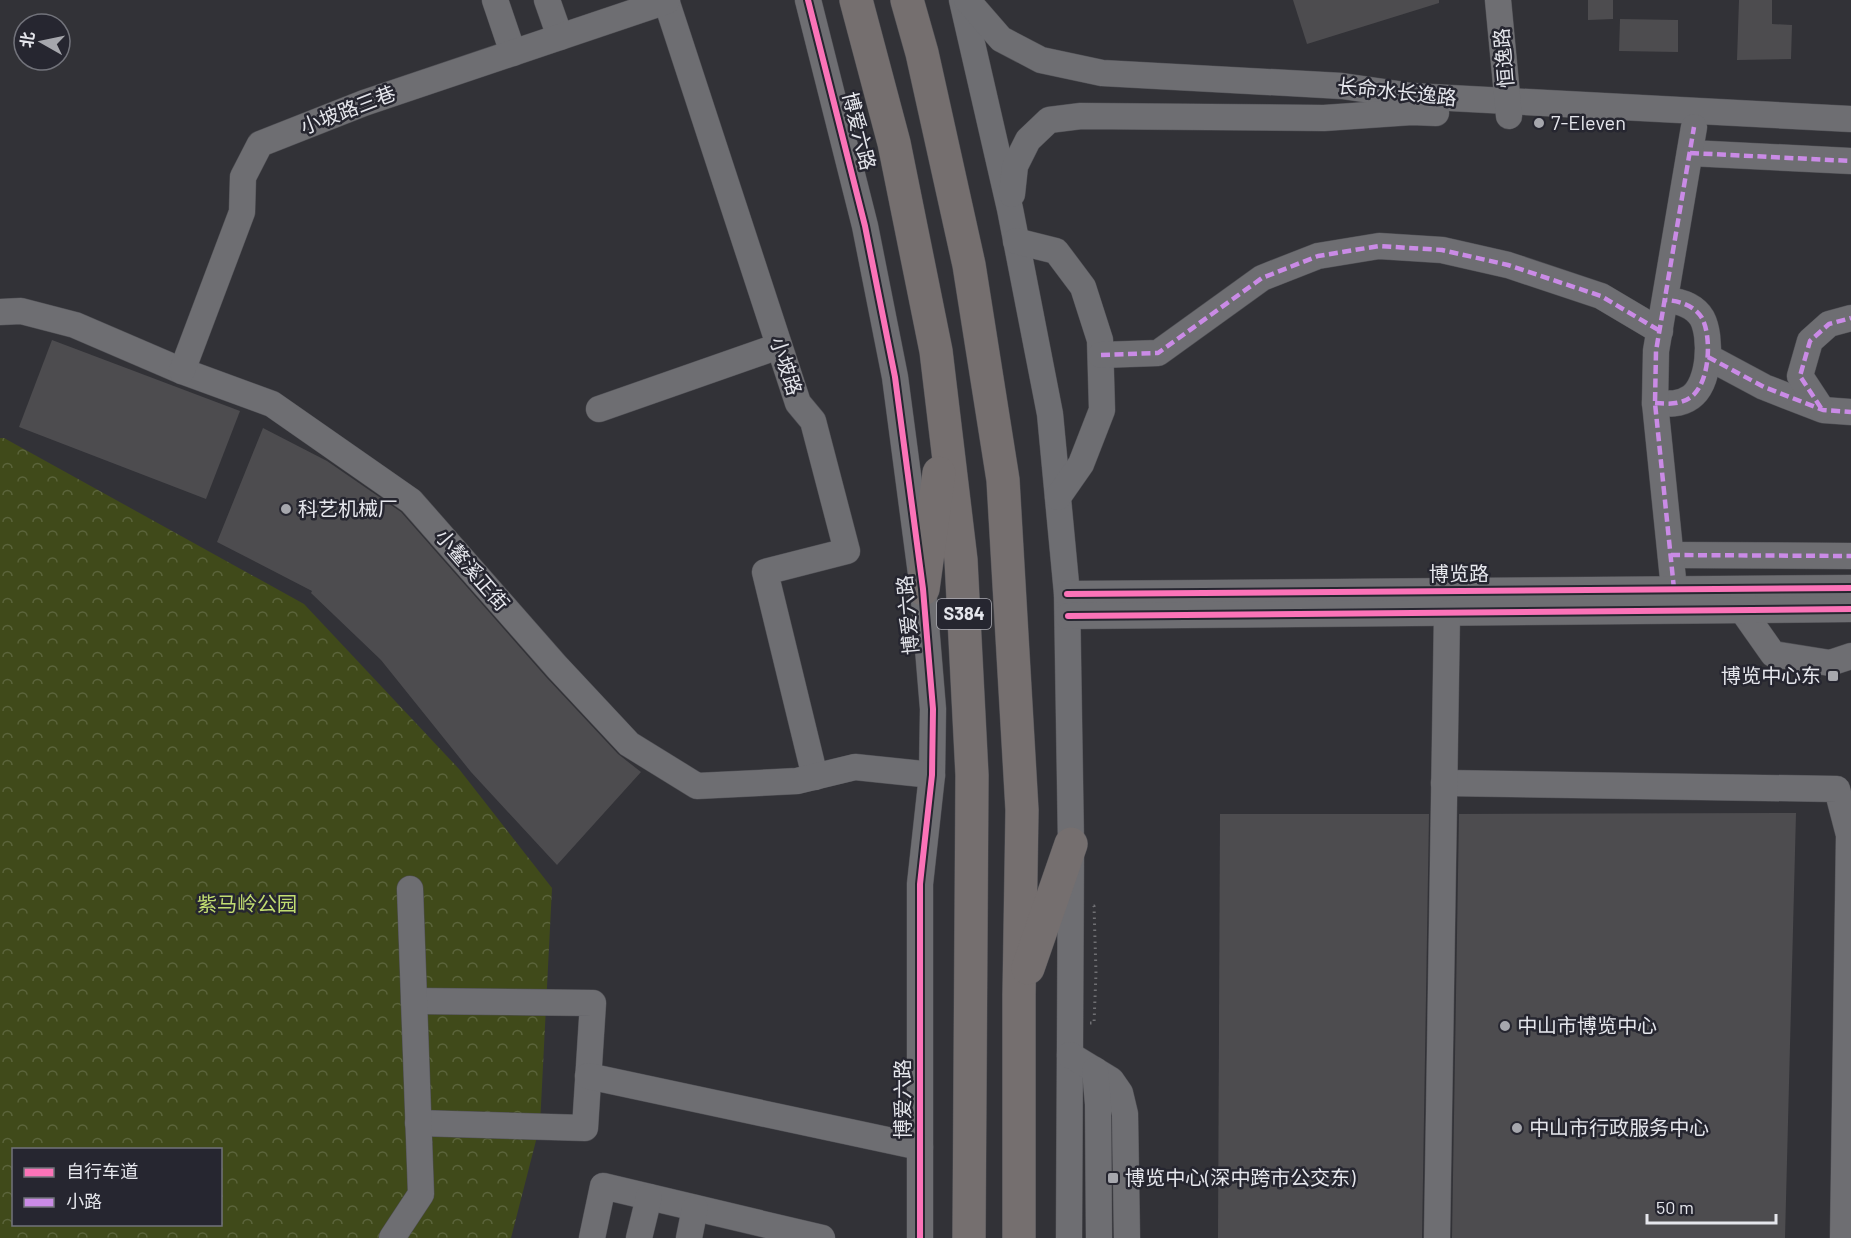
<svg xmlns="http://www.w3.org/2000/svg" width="1851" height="1238" viewBox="0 0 1851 1238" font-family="Barlow,'Noto Sans SC',sans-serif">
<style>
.park{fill:url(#park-crowns);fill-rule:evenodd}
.building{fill:#4d4c4f}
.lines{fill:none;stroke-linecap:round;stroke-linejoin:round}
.minor-casing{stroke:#4f4f54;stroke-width:27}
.highway-casing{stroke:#4f4f54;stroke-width:34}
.path{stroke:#6f6f73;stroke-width:3;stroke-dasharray:1.5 4.5;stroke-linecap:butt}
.minor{stroke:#6e6e72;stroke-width:26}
.highway{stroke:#756f6f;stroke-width:33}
.quiet{stroke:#ca8be6;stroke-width:4.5;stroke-dasharray:9 4.5;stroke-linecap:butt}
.cycleway-casing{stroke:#262630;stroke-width:10}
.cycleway{stroke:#fb73b8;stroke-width:6}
.poi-dot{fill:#a6a7ad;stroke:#262630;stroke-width:2}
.labels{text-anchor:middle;stroke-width:5;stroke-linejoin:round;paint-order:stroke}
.shield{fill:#262630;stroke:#acacb4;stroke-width:1.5}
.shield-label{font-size:18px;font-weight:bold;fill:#e5e6ec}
.street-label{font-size:20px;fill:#e5e6ec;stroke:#262630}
.poi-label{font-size:20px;fill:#e5e6ec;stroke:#262630;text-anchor:start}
.park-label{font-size:20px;fill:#c1dd71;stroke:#262630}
</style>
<defs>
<pattern id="park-crowns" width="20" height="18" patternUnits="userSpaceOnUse" patternTransform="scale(1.5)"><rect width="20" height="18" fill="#404a1a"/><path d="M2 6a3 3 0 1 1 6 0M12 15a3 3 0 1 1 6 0" fill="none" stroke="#5b643b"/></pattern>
</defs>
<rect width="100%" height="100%" fill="#323237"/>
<path class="park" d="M0,438h4l300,166 155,165 93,119 -12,237 -29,113h-511zM14,1150h206v74h-206z"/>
<g class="building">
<path d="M1293,0h146v3l-132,41z"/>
<path d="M1588,0h25v19l-25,1z"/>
<path d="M1739,0h33v24l20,1 -1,34 -54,1z"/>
<path d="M1620,19l58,1v32l-59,-1z"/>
<path d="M52,340l188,71 -34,88 -187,-72z"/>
<path d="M263,428l64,33 74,51 145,165 72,77 23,18 -84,93 -86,-93 -90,-112 -70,-67 1,-2 -95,-49z"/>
<path d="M1796,813l-11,425h-333l7,-424z"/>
<path d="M1220,814h209l-7,424h-204z"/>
</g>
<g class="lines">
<g class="minor-casing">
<g id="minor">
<path d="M495,0l18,53"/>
<path d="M547,0l13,37"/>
<path d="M666,0l132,403 15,18 34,130 -82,21 50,205"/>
<path d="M808,0l57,226 30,151 28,212 10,120 -1,66 -12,109v354"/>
<path d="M962,0l48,209 40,205 17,180 4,250 -2,394"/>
<path d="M967,0l34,39 40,21 61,13 240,13 70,10 439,23"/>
<path d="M1498,0l11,116"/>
<path d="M1690,153l161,8"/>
<path d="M1012,194l3,-28 13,-26 21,-20 32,-4 243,2 88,-6 24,1"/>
<path d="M1016,241l40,10 27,36 17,53 2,70 -21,54 -23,33"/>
<path d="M0,312l21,-1 54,14 107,46 90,33 139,97 146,166 72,77 68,42 100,-5 58,-14 77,8"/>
<path d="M1101,355l57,-2 104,-75 56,-22 61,-10 63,4 66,15 93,31 59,35"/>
<path d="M1708,357l56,30 59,23 28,2"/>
<path d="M182,371l60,-159 1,-35 17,-33 104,-41 303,-102"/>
<path d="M1655,403c13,1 25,2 36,-6 19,-14 21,-60 11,-79 -8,-13 -23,-17 -36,-18"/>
<path d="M1821,408l-21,-32 10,-35 19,-17 22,-6"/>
<path d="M599,409l180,-63"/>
<path d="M1671,555l180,1"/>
<path d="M1674,589l-19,-186 1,-52 38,-224"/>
<path d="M1067,594l784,-6"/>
<path d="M1743,598l-1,12 31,44 57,9 21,-7"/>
<path d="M1068,616l783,-7"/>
<path d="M1444,783l393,6 12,46 -6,403"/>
<path d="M414,1001l179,2 -8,125 -167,-5"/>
<path d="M1070,1055l41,25 9,13 5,21 2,124"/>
<path d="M1095,1070l3,34 1,134"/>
<path d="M588,1076l332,71"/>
<path d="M392,1238l29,-44 -11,-305"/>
<path d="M592,1238l11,-52 219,52"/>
<path d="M639,1238l10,-41"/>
<path d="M689,1238l6,-30"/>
<path d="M1437,1238l10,-625"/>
</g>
</g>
<g class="highway-casing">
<g id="highway">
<path d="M856,0l38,143 42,208 25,209 11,215 -3,463"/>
<path d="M907,0l15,53 47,212 34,215 19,330 -3,185v243"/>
<path d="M923,589l16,-116"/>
<path d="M1028,968l43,-124"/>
</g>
</g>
<path class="path" d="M1090,1023h4l2,-50 -2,-67h-2"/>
<use href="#minor" class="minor"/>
<use href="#highway" class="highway"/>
<g class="quiet">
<path d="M1690,153l161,8"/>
<path d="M1101,355l57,-2 104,-75 56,-22 61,-10 63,4 66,15 93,31 59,35"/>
<path d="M1708,357l56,30 59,23 28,2"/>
<path d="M1655,403c13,1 25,2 36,-6 19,-14 21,-60 11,-79 -8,-13 -23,-17 -36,-18"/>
<path d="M1821,408l-21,-32 10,-35 19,-17 22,-6"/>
<path d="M1671,555l180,1"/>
<path d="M1674,589l-19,-186 1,-52 38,-224"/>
</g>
<g class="cycleway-casing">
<g id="cycleway">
<path d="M808,0l57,226 30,151 28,212 10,120 -1,66 -12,109v354"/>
<path d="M1067,594l784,-6"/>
<path d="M1068,616l783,-7"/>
</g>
</g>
<use href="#cycleway" class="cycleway"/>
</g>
<g class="poi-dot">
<circle cx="1539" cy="123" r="6"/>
<circle cx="286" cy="509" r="6"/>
<rect x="1827" y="670" width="12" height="12" rx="3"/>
<circle cx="1505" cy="1026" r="6"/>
<circle cx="1517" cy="1128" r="6"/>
<rect x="1107" y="1172" width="12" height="12" rx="3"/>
</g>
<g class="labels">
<rect class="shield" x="937" y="599" width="54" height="30" rx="4.5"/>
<g class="shield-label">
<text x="964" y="620">S384</text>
</g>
<g class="street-label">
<text transform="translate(1504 58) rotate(-95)" y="7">恒逸路</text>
<text transform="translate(1397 92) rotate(6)" y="7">长命水长逸路</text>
<text transform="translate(348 110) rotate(-21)" y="7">小坡路三巷</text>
<text transform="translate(859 131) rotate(76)" y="7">博爱六路</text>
<text transform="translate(786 366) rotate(72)" y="7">小坡路</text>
<text transform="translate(472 570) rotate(49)" y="7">小鳌溪正街</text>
<text x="1459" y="581">博览路</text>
<text transform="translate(908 615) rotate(-95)" y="7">博爱六路</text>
<text transform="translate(903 1099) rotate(-90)" y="7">博爱六路</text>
</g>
<g class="poi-label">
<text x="1551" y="130">7-Eleven</text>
<text x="298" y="516">科艺机械厂</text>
<text x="1821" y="683" text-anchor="end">博览中心东</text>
<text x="1517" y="1033">中山市博览中心</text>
<text x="1529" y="1135">中山市行政服务中心</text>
<text x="1125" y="1185">博览中心(深中跨市公交东)</text>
</g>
<g class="park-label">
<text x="247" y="911">紫马岭公园</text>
</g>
</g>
<rect x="12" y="1148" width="210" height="78" fill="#262630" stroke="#72737b" stroke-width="1.5"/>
<rect x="24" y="1168" width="30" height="9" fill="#fb73b8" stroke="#72737b" stroke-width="1.5"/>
<text x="66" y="1178" font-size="18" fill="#e5e6ec">自行车道</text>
<rect x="24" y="1198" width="30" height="9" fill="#ca8be6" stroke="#72737b" stroke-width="1.5"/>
<text x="66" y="1208" font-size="18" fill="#e5e6ec">小路</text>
<g transform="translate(42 42) rotate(279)"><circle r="28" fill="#262630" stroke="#72737b" stroke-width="1.5"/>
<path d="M0-4.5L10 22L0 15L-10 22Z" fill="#a6a7ad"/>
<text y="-9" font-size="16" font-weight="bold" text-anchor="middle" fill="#e5e6ec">北</text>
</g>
<path d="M1647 1214v9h129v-9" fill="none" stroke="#e5e6ec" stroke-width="3"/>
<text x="1656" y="1214" font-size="18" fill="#e5e6ec" stroke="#262630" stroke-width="4.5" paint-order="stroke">50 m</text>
</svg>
